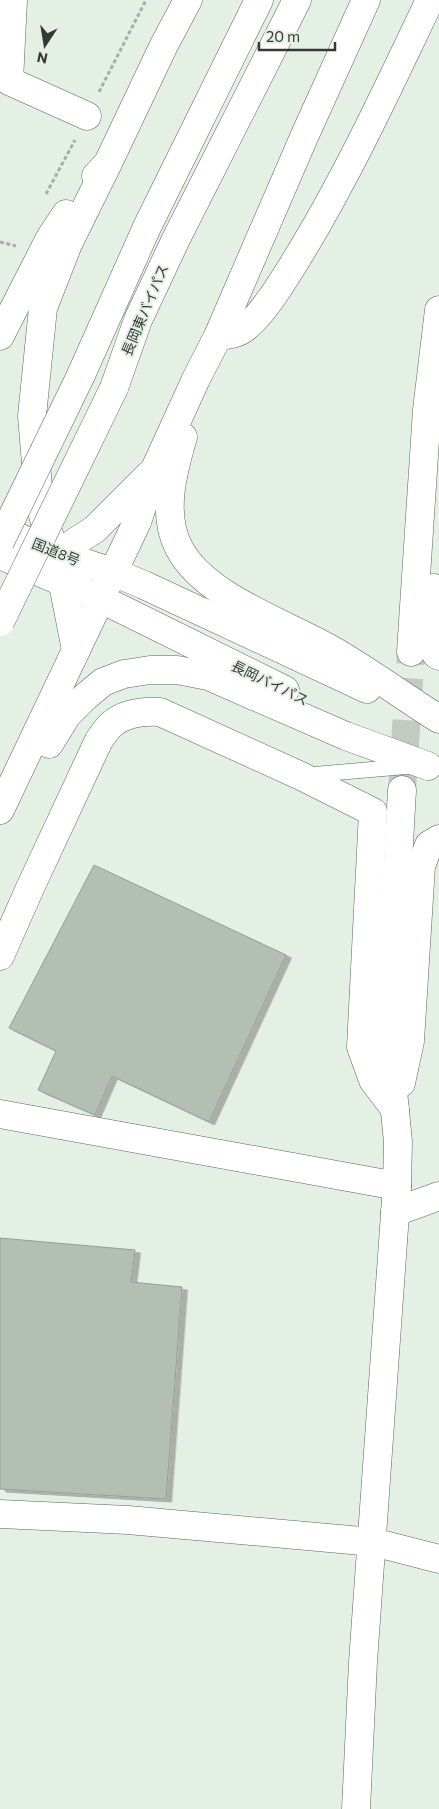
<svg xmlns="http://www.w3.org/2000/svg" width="439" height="1809" viewBox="0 0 439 1809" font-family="Commissioner,'Noto Sans JP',sans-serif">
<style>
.building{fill:#b4bfb3;stroke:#959f94;filter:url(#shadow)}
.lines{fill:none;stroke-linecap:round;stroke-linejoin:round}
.street-tunnel{stroke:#c2cbc2;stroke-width:28;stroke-dasharray:28 14;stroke-linecap:butt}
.lane-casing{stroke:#5b655b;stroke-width:16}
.street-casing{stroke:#5b655b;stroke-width:29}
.highway-casing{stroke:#5b655b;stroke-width:29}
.path{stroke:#a6afa6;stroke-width:3;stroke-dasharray:4 2.5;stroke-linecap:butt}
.lane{stroke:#fff;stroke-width:15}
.street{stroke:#fff;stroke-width:28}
.highway{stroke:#fff;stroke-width:28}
.highway-bridge-casing{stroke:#5b655b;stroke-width:29;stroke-linecap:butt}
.highway-bridge{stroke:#fff;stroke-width:28}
.labels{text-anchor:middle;stroke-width:4;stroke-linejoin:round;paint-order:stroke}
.street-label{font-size:14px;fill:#343934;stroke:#e5f0e5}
</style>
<defs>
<filter id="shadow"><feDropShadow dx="5.5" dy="3" stdDeviation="0" flood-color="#0004"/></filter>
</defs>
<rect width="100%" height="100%" fill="#e5f0e5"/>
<g class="building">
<path d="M94,865l192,90 -77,167 -97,-46 -17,39 -57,-25 18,-39 -47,-23z"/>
<path d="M0,1238l135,12 -4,32 51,5 -16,212 -166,-10z"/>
</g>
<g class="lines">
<path class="street-tunnel" d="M402,790l9,-138"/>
<g class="lane-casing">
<path id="lane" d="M308,775l104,-9"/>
</g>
<g class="street-casing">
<g id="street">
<path d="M13,0l-4,81 78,35"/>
<path d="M218,336c10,-1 20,-2 28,-9 18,-14 38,-48 50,-67 51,-83 92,-172 134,-260"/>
<path d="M434,588c-1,23 -3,44 2,66l3,2"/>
<path d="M411,652l16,-242 12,-100"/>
<path d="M0,956l30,-68 69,-148c4,-5 8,-12 13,-16 13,-11 32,-13 48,-12l141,64 72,36 -12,235 12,33 22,29"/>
<path d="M401,1083l9,-42 11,-175 8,-21 10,-6"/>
<path d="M0,1114l397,72"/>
<path d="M395,1212l44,-16"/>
<path d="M0,1514l128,6 245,22 66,17"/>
<path d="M356,1809l7,-147 34,-476 1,-44 -10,-102 14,-250"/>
</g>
</g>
<g class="highway-casing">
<g id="highway">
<path d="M96,176l12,-13 56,-118 24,-45"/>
<path d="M0,336l50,-98 16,-24"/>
<path d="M81,375l66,-148 112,-227"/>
<path d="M114,388l24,-68 38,-81 121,-239"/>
<path d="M183,437c-10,34 -22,77 -4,111 25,49 109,76 155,103 36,21 70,46 105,68"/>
<path d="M0,529l57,25 56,18 31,13 223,104"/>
<path d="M0,555l99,43 186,92"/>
<path d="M48,562l9,-8 38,-25 54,-54"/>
<path d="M76,650l-19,-96 -11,-27 -7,-28 -7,-83 11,-108 25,-64 40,-81"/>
<path d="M49,744l18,-29 18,-18 18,-15 21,-8 26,-4h27l31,6 138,60 82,30"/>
<path d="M0,810l137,-288 17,-51 42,-92 22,-43 86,-199 62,-137"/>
</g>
</g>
<g class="path">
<path d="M99,92l47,-92"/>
<path d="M46,194l29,-54"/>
<path d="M0,242l16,4"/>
</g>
<use href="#lane" class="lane"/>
<use href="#street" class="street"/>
<use href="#highway" class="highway"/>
<g class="highway-bridge-casing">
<g id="highway-bridge">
<path d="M0,542l81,-167"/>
<path d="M0,622l114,-234"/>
</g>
</g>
<use href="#highway-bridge" class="highway-bridge"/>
</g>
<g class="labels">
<g class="street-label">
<text transform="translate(145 310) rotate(-67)" y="5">長岡東バイパス</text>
<text transform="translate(56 552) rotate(22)" y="5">国道8号</text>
<text transform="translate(270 683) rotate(26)" y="5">長岡バイパス</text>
</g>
</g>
<g transform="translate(45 45) rotate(192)" stroke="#e5f0e5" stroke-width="4" paint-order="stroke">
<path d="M0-4L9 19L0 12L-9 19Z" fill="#343934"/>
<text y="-8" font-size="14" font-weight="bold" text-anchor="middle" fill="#343934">N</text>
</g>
<path d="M259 42v8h76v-8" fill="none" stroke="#343934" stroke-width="2.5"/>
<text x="266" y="42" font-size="15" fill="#343934" stroke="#e5f0e5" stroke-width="4" paint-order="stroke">20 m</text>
</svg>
